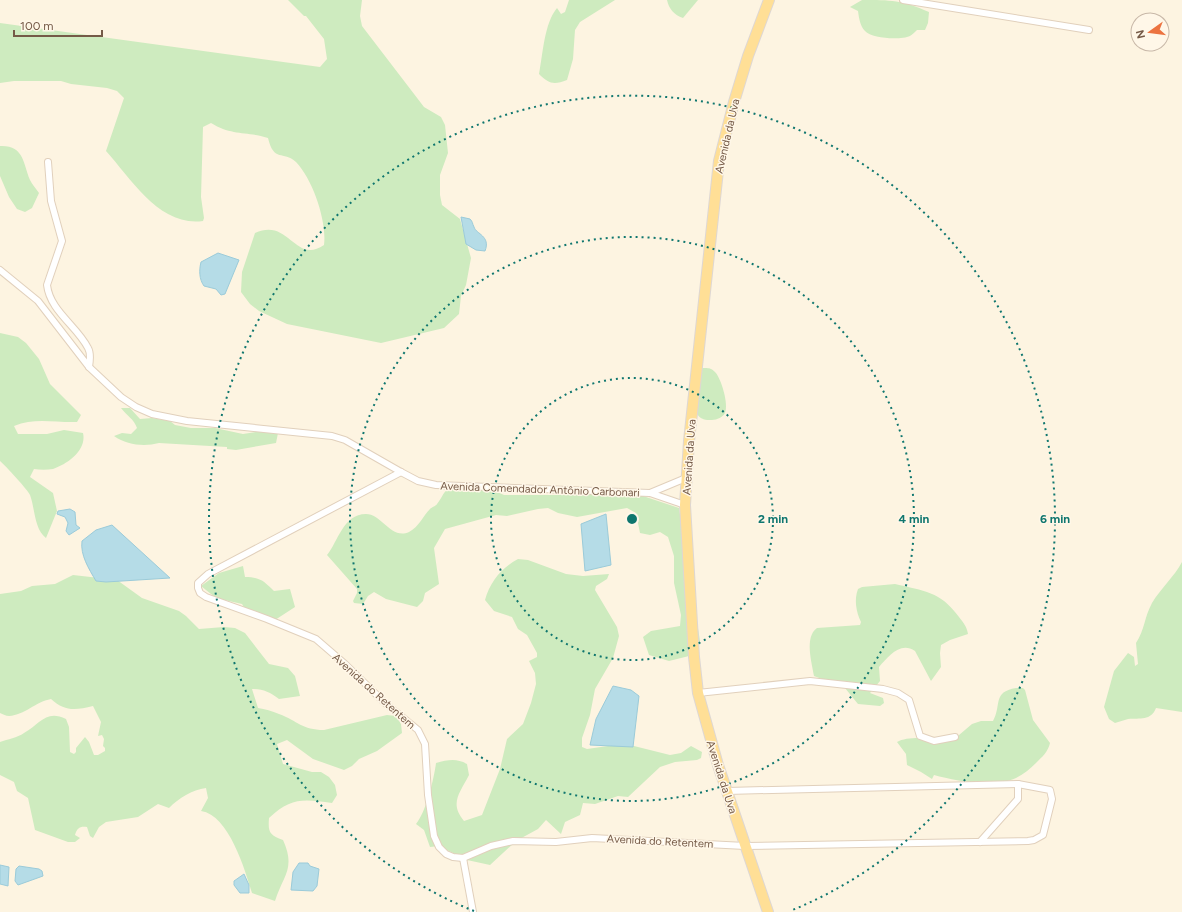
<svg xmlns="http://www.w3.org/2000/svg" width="1182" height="912" viewBox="0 0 1182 912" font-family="Figtree,sans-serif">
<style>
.green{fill:#ceebbf}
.water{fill:#b5dce7;stroke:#9bcbd9}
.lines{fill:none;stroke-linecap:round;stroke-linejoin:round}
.minor-casing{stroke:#e1d0bc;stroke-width:8}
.primary-casing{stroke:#ded7d3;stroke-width:12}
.minor{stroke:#fff;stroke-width:6}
.primary{stroke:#ffdf96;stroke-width:10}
.ring{fill:none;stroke:#0f766e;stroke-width:2;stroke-dasharray:2 4}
.labels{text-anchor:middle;stroke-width:3;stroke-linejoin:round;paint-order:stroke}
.street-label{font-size:11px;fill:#755a47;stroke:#fff7e8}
.centre{fill:#0f766e;stroke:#fff7e8;stroke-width:2}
.ring-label{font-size:12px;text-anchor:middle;font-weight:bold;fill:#0f766e;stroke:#fff7e8;stroke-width:3;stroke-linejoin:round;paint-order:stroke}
</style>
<rect width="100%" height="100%" fill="#fdf4e1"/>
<g class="green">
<path d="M288,0h74l-2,16 2,10 62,81 17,10 4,8 3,28 -8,22v20l2,10 18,14 11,39 -5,27 -5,11 -2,18 -15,14 -63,15 -94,-19 -28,-13 -9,-7 -9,-12 1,-20 13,-39c34,-16 40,32 69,12 3,-24 -11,-65 -28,-83 -13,-12 -22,1 -28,-24 -22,-7 -36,-2 -57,-15l-8,4 -2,70 3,21 -1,3c-43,6 -71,-41 -97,-70l18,-53 -7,-7 -10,-3 -36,-4 -10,-3h-47l-14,2v-60l320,44 7,-8 -3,-20 -18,-23h-2z"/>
<path d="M569,0h46l-35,22 -5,8 -2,29 -6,21c-13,5 -18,4 -28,-6 4,-20 5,-50 18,-66l4,6 4,-2z"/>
<path d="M667,0h31l-15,18c-9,-3 -14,-9 -16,-18z"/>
<path d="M862,0c29,0 40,0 67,12l-1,11 -3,7h-8c-2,2 -4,4 -7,6 -9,4 -38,3 -45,-5 -5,-5 -6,-13 -7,-20l-8,-4z"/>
<path d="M0,146c24,-1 23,17 30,34 2,4 6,9 9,13l-7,15 -7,4 -8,-3 -8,-12 -9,-21z"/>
<path d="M0,333l18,4 8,6 13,16 11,25 31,31 -4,7c-21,1 -42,-5 -63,4l4,8h29l17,-4 19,3c4,17 -15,31 -30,36 -6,1 -13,1 -19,0l-4,8 23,16 4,18 -11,27c-12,-9 -11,-30 -16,-43 -2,-5 -25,-30 -30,-34z"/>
<path d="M701,368c5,0 10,-1 14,4 6,6 14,32 10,41 -2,4 -8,7 -13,7 -28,2 -14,-35 -11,-52z"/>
<path d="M121,408h9l10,11 12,-1 18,3 5,4 16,3h24l28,6 27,-4 8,3 -2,10 -40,7 -9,-1v-2l-68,-4c-15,4 -32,2 -45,-7l8,-3 9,1 6,-6c-3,-9 -10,-12 -16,-20z"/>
<path d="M448,489c19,3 39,-2 56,6h61l19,-2 47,-1 48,16 21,133 -3,10 -8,5 -20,5 -20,-6 -6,-18 8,-6 29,-5 1,-11 -7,-32v-27l-6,-19 -8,-5 -10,3 -10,-2 -4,-20 -9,-5 -50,9 -19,-4 -10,-5 -10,1 -31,7 -11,-1 -51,14 -11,19 5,36 -14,9 -2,8 -6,6 -31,-8 -12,-7 -6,4 -5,8 -9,-1 -1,-2 4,-8v-4l-30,-34c11,-13 16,-41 39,-41 16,0 25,26 43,18 10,-5 14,-16 21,-23 2,-2 6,-3 7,-5 5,-6 5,-10 11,-15z"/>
<path d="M518,559l10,1 38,14 17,2 26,-2 -2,5 -11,7 -1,4 22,37 2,9 -6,22 -18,31 -5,26 -8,23v9l5,2 21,-3h26l36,9 11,-2 10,-7 11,6 -1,6 -4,2 -22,2 -15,5 -32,30 -10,-1 -23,8 -12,-1 -3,12 -15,7 -4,12 -15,-14 -8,9 -22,12 -26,24 -23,-5 -28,-14 -9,1 -6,-17 -8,-6c10,-12 18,-45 20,-61 12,-3 20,-5 31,1l2,11c-9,18 -20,28 -5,46l18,-6 18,-46 7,-30 16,-15 8,-21 5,-19 -1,-11 -6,-12 8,-4v-4l-10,-18 -9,-6 -6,-12 -18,-6 -9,-11c5,-18 16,-32 33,-41z"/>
<path d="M1182,562v150l-26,-4c-5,13 -16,10 -28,11 -4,1 -9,3 -13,4l-6,-4 -5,-12 10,-36 14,-18 6,4 1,9 3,-2 -2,-21c9,-14 8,-25 16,-40 9,-15 22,-26 30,-41z"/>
<path d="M243,566l2,11c15,0 19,4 29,14l16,-2 5,18 -20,13 -28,-8 -5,-8 -26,-6 -15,-12 18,-13z"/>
<path d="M73,575l44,5 25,18 37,13 7,5 13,13 25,-2 11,1 10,5 24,31 19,4 7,8 5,20 -21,3c-9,-7 -16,-10 -27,-10l6,19c7,1 14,3 21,6 19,7 23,16 45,16l63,-15 9,1 5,8 1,9 -25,18 -18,8 -7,7 -8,4 -31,-11 -26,-19 -10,4 6,20 29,8h9l8,5 6,8 2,10 -5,8c-28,-4 -41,-6 -63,15 -1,14 0,17 14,22 13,29 0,35 -8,61l-23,-8c-7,-23 -23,-78 -51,-82l7,-13 -2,-10c-14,2 -27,10 -37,20l-11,-4 -20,13 -32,5 -7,5 -6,11 -3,-2 -3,-9c-7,-1 -10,1 -12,8l5,3 -5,4h-7l-33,-12 -7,-32 -11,-7 -3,-9 -14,-7v-33c8,-3 17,-4 24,-9 16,-9 22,-24 42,-14l3,8 1,25 4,2 2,-2v-4l9,-11 4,5 5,13h4l7,-4v-3l-2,-2 1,-7 -2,-4 -4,1 3,-14 -8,-16c-17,4 -28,6 -42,-7 -16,3 -26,16 -42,17 -3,0 -6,-2 -9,-3v-119l21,-3 11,-5 23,-2z"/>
<path d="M895,584c29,7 45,7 64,33 4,5 8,10 9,17l-18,6 -9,5 -1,8 1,14 -10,14 -16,-30c-15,-10 -27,6 -36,16l1,14 -10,12 13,5 1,5 -4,3 -22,-2 -13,-16 -31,-12c-2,-13 -10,-39 3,-48l43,-3 1,-3c-5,-10 -7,-23 -3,-33l4,-2z"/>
<path d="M1016,688h7l2,2 8,30 17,23c-2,9 -8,14 -14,20 -6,6 -12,11 -20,15 -21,10 -61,3 -82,-3l-2,4 -11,-7 -14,-7 -1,-11 -9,-12c12,-7 41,-3 55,-1l20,-17 9,-3h12c9,-16 -1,-29 23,-33z"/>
</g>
<g class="water">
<path d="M461,217l9,2c3,3 2,4 4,8 2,7 17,9 11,24l-9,-1 -10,-6z"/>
<path d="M218,253l21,7 -14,34 -4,1 -5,-6 -12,-3c-5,-7 -5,-16 -3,-24z"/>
<path d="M70,509l5,3 1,13 4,3 -11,7 -3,-4 2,-8 -3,-6 -8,-3 1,-3z"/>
<path d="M606,514l5,51 -26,6 -4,-47z"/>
<path d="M112,525l58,53 -64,4 -10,-1c-7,-12 -16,-26 -14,-40l14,-11z"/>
<path d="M613,686l18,4 8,6 -6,51 -43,-2 6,-26z"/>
<path d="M299,863h9l2,3 9,3 -2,17 -4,5 -22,-1 2,-18z"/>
<path d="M0,865l9,2 -1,19 -8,-2z"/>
<path d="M19,866l20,3 3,2 1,5 -25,9 -3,-4 1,-12z"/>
<path d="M244,874l5,11v8h-9l-6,-8v-4z"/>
</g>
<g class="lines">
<g class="minor-casing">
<g id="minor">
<path d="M903,0l186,30"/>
<path d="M48,162l3,39 11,40 -15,44c3,26 30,41 41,63 3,5 2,13 1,19"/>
<path d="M0,270l38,31 51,66 32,30 15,10 16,7 35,7 145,15 13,4 56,32 17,9 18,4 214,8 35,12"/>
<path d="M401,472l-193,102 -10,9v5l2,5 6,4 61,22 49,20 29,25 40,39 33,27 7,14 3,51 6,41 5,11 7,7 7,3 10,1 28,-12 22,-5 43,1 36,-4 153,8 283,-5 6,-1 9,-5 9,-36 -2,-9 -32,-6 -291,7"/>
<path d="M650,493l36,-15"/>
<path d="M698,693l112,-12 73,8 15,4 11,7 11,36 14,5 21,-4"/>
<path d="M980,842l38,-43v-15"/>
<path d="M463,858l10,54"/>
</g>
</g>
<g class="primary-casing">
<path id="primary" d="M768,912l-50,-147 -20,-72 -4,-36 -9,-152 4,-64 30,-280 15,-59 14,-46 21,-56"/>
</g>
<use href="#minor" class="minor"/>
<use href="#primary" class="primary"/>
</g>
<g class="ring">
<circle cx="632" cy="519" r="141"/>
<circle cx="632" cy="519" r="282"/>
<path d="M474 911A423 423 0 1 1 790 911"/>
</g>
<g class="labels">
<g class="street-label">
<text transform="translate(727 136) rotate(-77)" y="4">Avenida da Uva</text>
<text transform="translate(689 457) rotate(-86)" y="4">Avenida da Uva</text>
<text transform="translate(540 489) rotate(2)" y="4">Avenida Comendador Antônio Carbonari</text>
<text transform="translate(374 691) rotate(42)" y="4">Avenida do Retentem</text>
<text transform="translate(722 777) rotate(72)" y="4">Avenida da Uva</text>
<text transform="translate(660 841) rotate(3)" y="4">Avenida do Retentem</text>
</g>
</g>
<circle cx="632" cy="519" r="6" class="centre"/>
<g class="ring-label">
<text x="773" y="523">2 min</text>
<text x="914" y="523">4 min</text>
<text x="1055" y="523">6 min</text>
</g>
<g transform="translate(1150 32) rotate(256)"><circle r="19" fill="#fff7e8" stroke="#c8b8a8"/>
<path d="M0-3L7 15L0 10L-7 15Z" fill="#ec7340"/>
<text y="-6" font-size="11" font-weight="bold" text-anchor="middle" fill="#755a47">N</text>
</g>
<path d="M14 30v6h88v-6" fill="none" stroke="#755a47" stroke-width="2"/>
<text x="20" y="30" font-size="12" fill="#755a47" stroke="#fff7e8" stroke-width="3" paint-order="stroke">100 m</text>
</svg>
